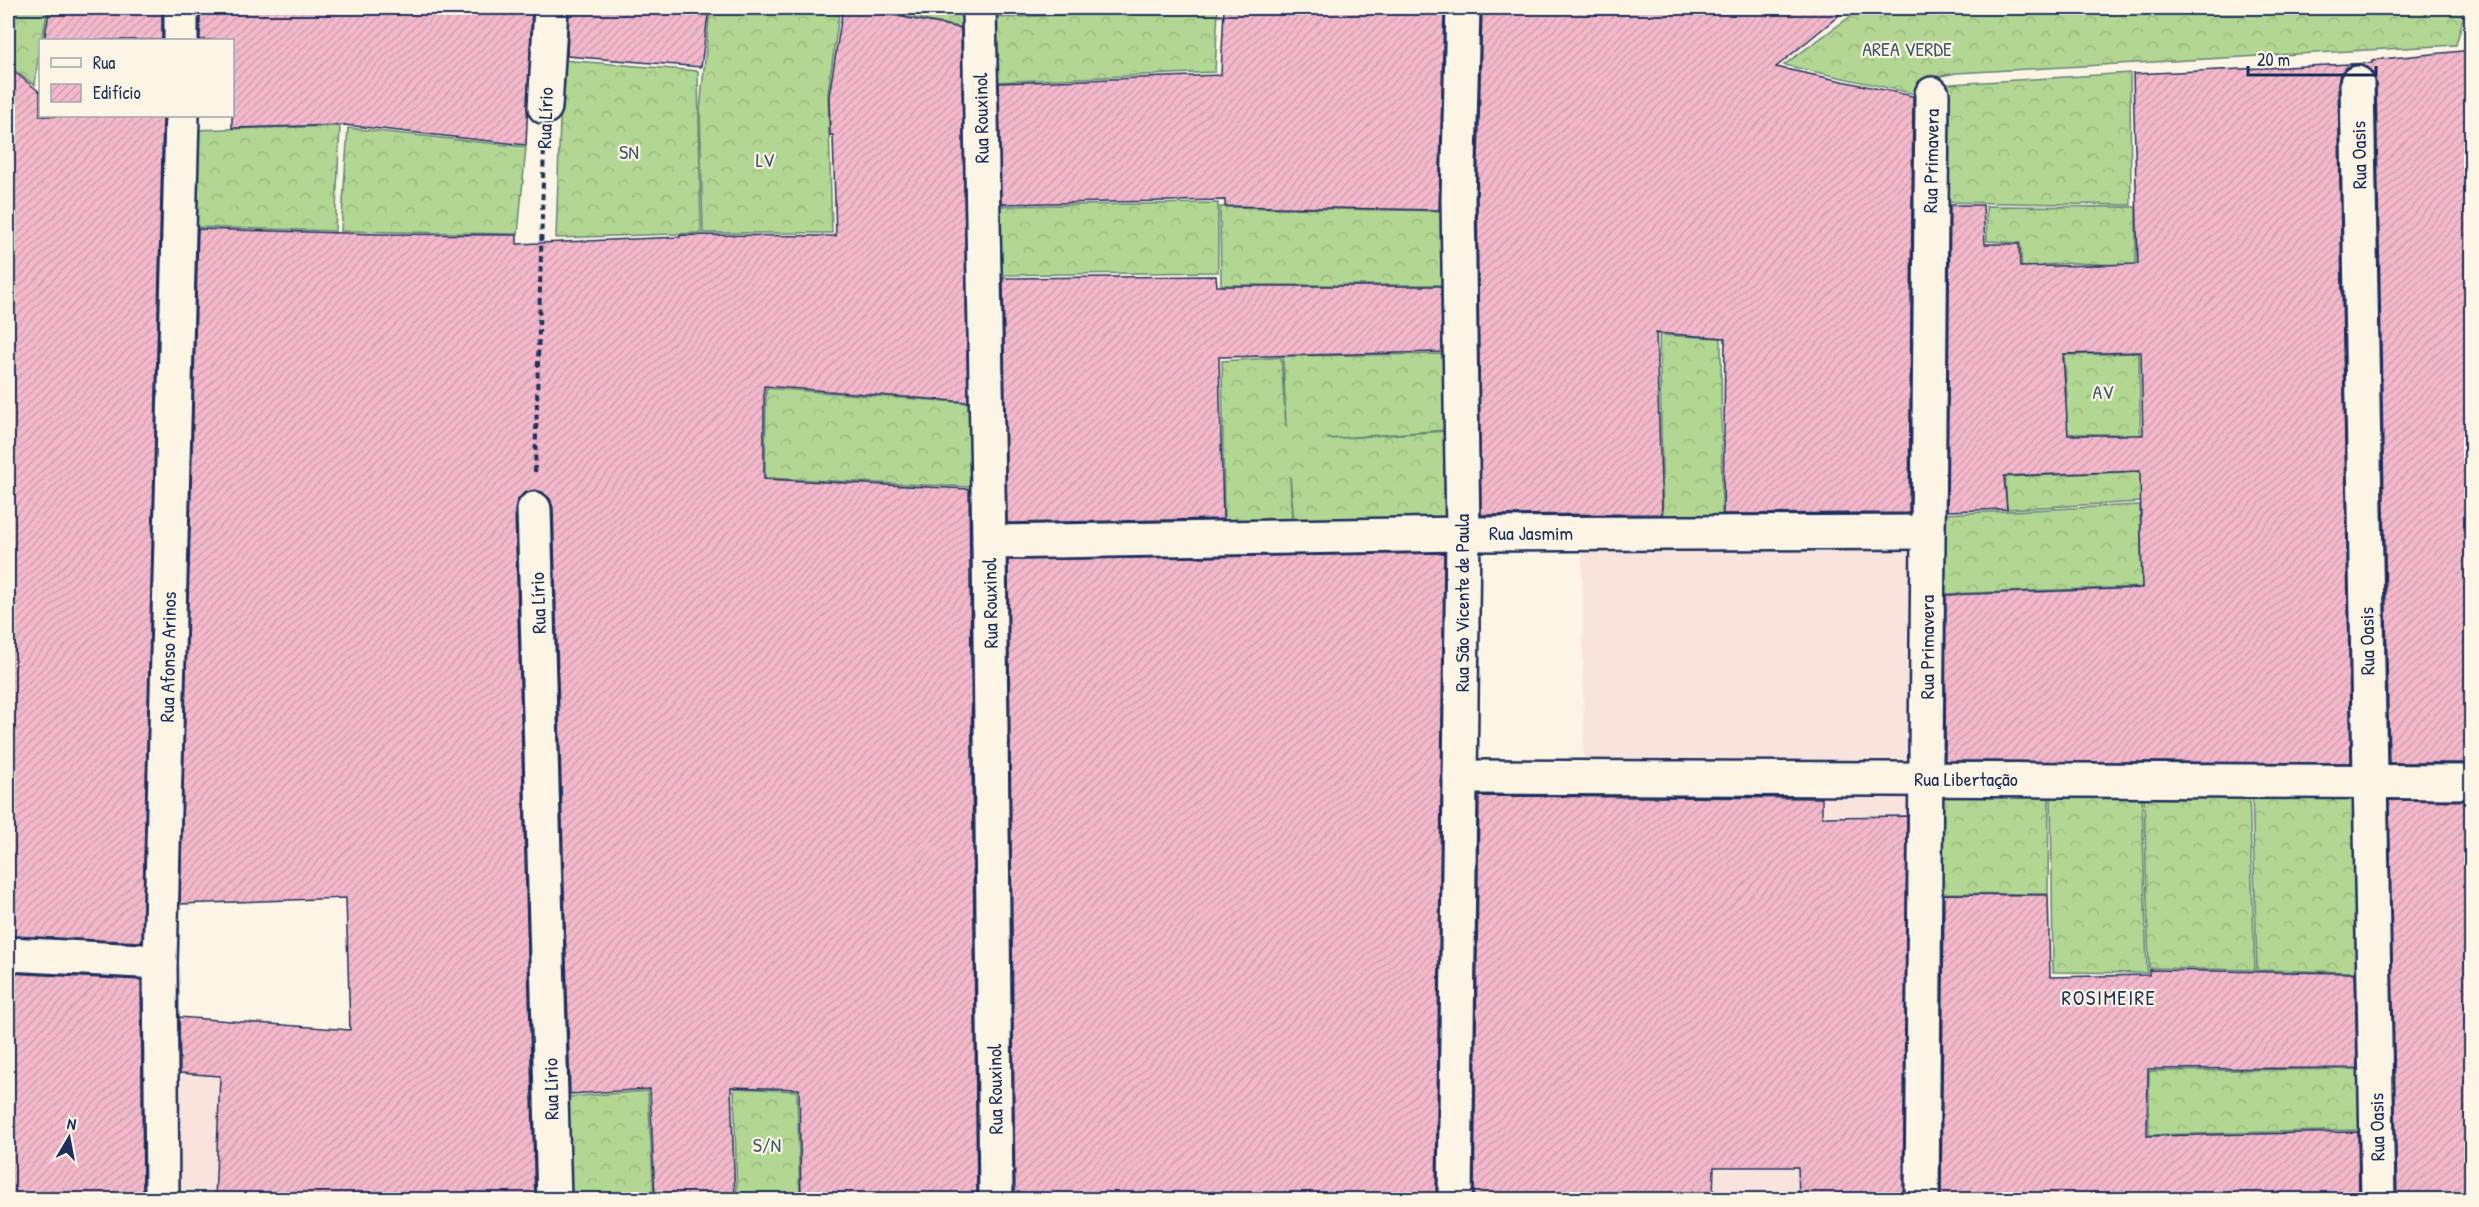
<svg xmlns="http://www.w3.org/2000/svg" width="2479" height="1207" viewBox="0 0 2479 1207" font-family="'Patrick Hand',sans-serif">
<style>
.built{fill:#f9e3dd}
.forest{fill:url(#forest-crowns);stroke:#668378;stroke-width:1.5}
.building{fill:url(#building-hatch);stroke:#1b2f5e;stroke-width:1.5;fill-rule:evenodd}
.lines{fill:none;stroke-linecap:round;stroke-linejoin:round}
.minor-casing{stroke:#1b2f5e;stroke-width:38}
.path{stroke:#1b2f5e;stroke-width:4;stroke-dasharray:6 4.5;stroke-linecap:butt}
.minor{stroke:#fcf5e5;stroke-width:33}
.labels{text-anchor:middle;stroke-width:4.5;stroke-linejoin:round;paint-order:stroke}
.park-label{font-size:20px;fill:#40596b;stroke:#fcf5e5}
.street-label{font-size:20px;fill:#1b2f5e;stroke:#fcf5e5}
.neighbourhood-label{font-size:21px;letter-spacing:1.5px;fill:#1b2f5e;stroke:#fcf5e5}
</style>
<defs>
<pattern id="forest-crowns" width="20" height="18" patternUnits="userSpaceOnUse" patternTransform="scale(1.5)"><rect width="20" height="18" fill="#b1d792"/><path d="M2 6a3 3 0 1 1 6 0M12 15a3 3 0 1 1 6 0" fill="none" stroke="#98b980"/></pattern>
<pattern id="building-hatch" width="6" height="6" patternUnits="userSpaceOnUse" patternTransform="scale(1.5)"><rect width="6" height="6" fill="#f3b9ca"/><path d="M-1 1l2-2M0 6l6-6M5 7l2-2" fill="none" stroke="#d09fb0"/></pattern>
</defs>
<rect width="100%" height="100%" fill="#fcf5e5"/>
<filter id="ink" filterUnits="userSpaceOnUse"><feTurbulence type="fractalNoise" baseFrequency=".0167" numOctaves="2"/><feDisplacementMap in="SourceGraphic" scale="12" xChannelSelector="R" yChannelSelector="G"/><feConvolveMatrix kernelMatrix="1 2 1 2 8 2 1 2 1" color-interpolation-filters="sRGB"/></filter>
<g filter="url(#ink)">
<g class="built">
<path d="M1910,546l6,218 -332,3 -2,-216z"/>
<path d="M1823,792l89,1v22h-88z"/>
<path d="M179,1074l41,3 -6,122 -36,1z"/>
<path d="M1798,1168v31l-83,1 1,-31z"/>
</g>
<g class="forest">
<path d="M8,8h40l-6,32h-2l-5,45 -27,-19z"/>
<path d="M710,8h130l-12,84 4,141h-129l-3,-123z"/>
<path d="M861,8h103l1,20z"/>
<path d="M994,8h168l-168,8z"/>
<path d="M1218,8l-3,64 -220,10 -1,-64z"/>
<path d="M1862,8h604l-10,37 -500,28 -15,3 -21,19 -136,-30z"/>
<path d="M562,60l136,11 3,162 -145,5z"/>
<path d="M2130,73l1,132 -195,-3 -1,-117z"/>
<path d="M340,126l-5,105 -142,-4 -1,-97z"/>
<path d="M348,128l178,19 -8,87 -177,-3z"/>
<path d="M1218,203v69l-219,3 -1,-69z"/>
<path d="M1986,206l150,1v59l-62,-3 -30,2v20h-21l-3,-42 -33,-2z"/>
<path d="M1220,207l224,4 1,74h-224z"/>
<path d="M1659,335l62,3 1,180 -59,1z"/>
<path d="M2139,353l3,149 -135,7 -2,-32 120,-5 -2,-38h-63l-3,-36 10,-1 -3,-42z"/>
<path d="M1446,354v76l-119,9 120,-8v89l-153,2 -4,-46 2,46 -68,1 -2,-162 59,-4 5,70 -3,-71z"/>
<path d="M766,388l205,15v84l-206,-9z"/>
<path d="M2140,505l2,82 -200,7 1,-80z"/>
<path d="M1941,794l108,2 -1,98 -108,-1z"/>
<path d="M2051,794l91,1 5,178 -94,-1z"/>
<path d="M2144,794l105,1 6,175 -106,-2z"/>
<path d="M2252,795h105l2,177 -102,-2z"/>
<path d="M2361,1069l2,61 -214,5v-64z"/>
<path d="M734,1088l63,3 3,108h-63z"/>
<path d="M648,1091l6,108h-86l-2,-102z"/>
</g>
<g class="building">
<path d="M50,8h112v32h-118z"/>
<path d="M200,8h332l-6,137 -181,-20 -113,3v-88h-32z"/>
<path d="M569,8h140l-8,59 -134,-11z"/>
<path d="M843,8h11l107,20 7,374 -204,-16v93l205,10 8,711h-176l-2,-111 -68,-2 4,113h-80l-5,-111 -80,5 -17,-586 -3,-9 -8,-7 -8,-2 -10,3 -7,8 -2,9 20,690h-320l5,-124 -40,-3 -1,-56 171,13 -4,-132 -166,6 18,-675 180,5 139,1v9l163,-7v-2l156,1 -3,-101h-3l-1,-39z"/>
<path d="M1224,8h220l-5,202 -214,-4v-6l-224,4 -2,-121 222,-8z"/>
<path d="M1482,8h366l-72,59 137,29 -4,417 -186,1 2,-176 -69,-5 6,181 -181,1 -4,-316z"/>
<path d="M2472,50v713h-83l-13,-680 -3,-10 -6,-6 -10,-3 -10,3 -7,7 -2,9 13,680 -406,-2 1,-166 196,-7 -2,-117 -136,5 3,33 -60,2 3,-306h33l2,39h34l1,23 118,-3 -5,-190 239,-11v-3zM2141,352l2,83h-75l-5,-81z"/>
<path d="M8,67l32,25v24h123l-21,826 -134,-6z"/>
<path d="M1216,276l1,10h224l1,66 -223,5 4,162 -216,4 -4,-245z"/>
<path d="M1444,553l-8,647h-421l-7,-640z"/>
<path d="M1479,796l343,2v19l85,-1 -4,384h-104l-1,-33h-84l-1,33h-239z"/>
<path d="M2389,800l83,1v399h-75z"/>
<path d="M1944,894l104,1 2,82 99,-2v-5l206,3 2,95 -209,1 -1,67 211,-4 1,68h-418z"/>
<path d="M8,973l133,7 2,220h-135z"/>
</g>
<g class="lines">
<g class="minor-casing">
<g id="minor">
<path d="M181,8v32"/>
<path d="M979,8l10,534 7,658"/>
<path d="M2357,83l21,1117"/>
<path d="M545,107l6,-99"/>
<path d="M534,509l20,691"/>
<path d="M989,542l474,-8 465,-2"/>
<path d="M1460,777l1012,5"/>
<path d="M8,954l152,8"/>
<path d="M162,1200l-2,-238 22,-846"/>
<path d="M1455,1200l8,-666 -5,-335 5,-191"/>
<path d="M1922,1200l10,-1106"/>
</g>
</g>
<path class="path" d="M535,472l9,-328"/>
<use href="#minor" class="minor"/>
</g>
</g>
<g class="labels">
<g class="park-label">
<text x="1907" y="56">AREA VERDE</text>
<text x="629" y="159">SN</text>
<text x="765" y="167">LV</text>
<text x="2103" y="399">AV</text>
<text x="767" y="1152">S/N</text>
</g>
<g class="street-label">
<text transform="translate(545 118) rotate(-88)" y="7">Rua Lírio</text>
<text transform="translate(981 118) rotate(-91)" y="7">Rua Rouxinol</text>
<text transform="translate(2359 155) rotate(-91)" y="7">Rua Oasis</text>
<text transform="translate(1931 161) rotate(-89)" y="7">Rua Primavera</text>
<text x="1531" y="540">Rua Jasmim</text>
<text transform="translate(538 603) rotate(-92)" y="7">Rua Lírio</text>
<text transform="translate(990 603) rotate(-91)" y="7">Rua Rouxinol</text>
<text transform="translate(1462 603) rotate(-90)" y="7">Rua São Vicente de Paula</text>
<text transform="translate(2367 641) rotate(-91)" y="7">Rua Oasis</text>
<text transform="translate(1927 647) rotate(-90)" y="7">Rua Primavera</text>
<text transform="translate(168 657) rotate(-89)" y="7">Rua Afonso Arinos</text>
<text x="1966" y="786">Rua Libertação</text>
<text transform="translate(551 1089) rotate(-91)" y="7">Rua Lírio</text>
<text transform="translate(995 1089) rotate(-91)" y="7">Rua Rouxinol</text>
<text transform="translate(2377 1127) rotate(-91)" y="7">Rua Oasis</text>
</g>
<g class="neighbourhood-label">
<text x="2109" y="1005">ROSIMEIRE</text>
</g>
</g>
<rect width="2479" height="1207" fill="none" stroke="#fcf5e5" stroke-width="30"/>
<rect x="15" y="15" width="2449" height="1177" fill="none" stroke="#1b2f5e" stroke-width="2" filter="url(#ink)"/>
<rect x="39" y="39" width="195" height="78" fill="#fcf5e5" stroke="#a2a6af" stroke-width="1.5"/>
<rect x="51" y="58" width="30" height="9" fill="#fcf5e5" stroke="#a2a6af" stroke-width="1.5"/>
<text x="93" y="69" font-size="18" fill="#1b2f5e">Rua</text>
<rect x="51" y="84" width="30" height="18" fill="url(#building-hatch)" stroke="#a2a6af" stroke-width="1.5"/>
<text x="93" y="99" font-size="18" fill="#1b2f5e">Edifício</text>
<g transform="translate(69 1138) rotate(10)" stroke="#fcf5e5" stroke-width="4.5" paint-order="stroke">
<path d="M0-4.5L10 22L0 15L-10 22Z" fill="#1b2f5e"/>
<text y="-9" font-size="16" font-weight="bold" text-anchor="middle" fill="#1b2f5e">N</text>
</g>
<path d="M2248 66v9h128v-9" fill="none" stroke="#1b2f5e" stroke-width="3"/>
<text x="2257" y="66" font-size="18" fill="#1b2f5e" stroke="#fcf5e5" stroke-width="4.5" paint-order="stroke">20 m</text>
</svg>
